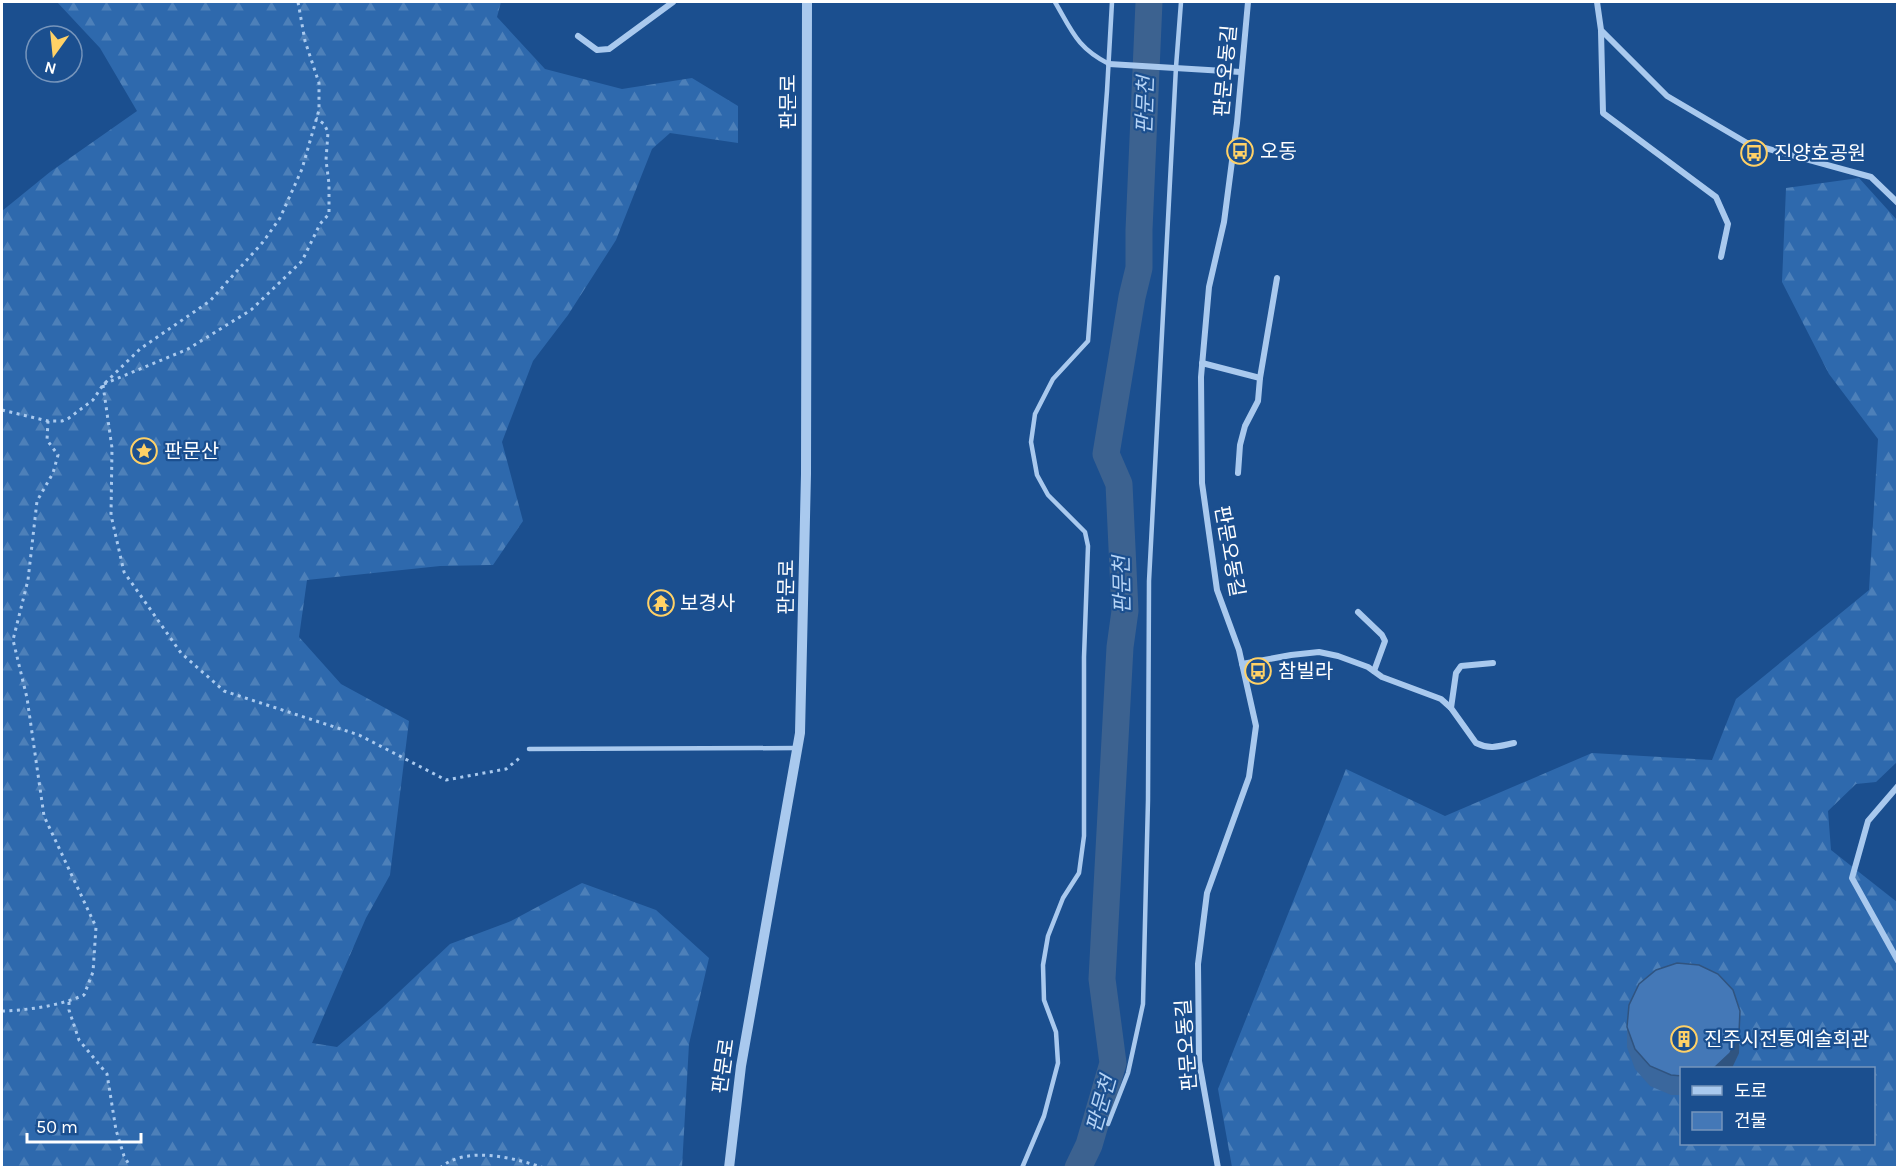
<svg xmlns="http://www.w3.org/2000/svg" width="1899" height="1169" viewBox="0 0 1899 1169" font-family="Karla,'Noto Sans KR',sans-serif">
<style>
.forest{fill:url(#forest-firs);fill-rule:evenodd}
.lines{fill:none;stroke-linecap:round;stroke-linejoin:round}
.river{stroke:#3c6290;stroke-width:27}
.path{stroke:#a9c9ee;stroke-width:3;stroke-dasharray:3 4.5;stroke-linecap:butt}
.service{stroke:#a9c9ee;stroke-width:4.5}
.minor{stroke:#a9c9ee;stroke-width:6}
.tertiary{stroke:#a9c9ee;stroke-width:10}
.wall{fill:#3a679d}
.shaded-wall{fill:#305480}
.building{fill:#4478b7;stroke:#305480;stroke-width:1.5}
.labels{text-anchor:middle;stroke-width:4.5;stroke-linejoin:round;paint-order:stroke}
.street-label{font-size:20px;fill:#fff;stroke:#1b4f8f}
.poi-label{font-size:20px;fill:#fff;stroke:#1b4f8f;text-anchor:start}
.water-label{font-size:21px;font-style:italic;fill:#b5d3f5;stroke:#1b4f8f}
</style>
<defs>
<pattern id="forest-firs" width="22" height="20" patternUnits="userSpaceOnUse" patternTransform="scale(1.5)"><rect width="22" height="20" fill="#2e69ad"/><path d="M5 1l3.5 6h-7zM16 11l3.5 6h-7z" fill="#4d80b9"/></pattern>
</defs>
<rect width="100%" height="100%" fill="#1b4f8f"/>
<g class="forest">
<path d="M57,2h444l-4,15 48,52 77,20 70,-11 46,28v37l-68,-10 -18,16 -36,91 -48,75 -35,46 -31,81 21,79 -30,44 -53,1 -133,14 -8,57 42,47 68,37 -19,154 -24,43 -54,125 25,4 45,-39 68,-64 61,-23 71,-38 74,27 53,48 -20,86 -7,123h-680v-956l48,-39 87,-61 -37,-63z"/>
<path d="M1859,178l38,42v542l-21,20 -20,2 -28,27 3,39 66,52v265h-665l-14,-78 128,-320 99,47 147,-63 120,7 24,-61 133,-109 9,-151 -49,-65 -47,-92 4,-94zM1682,1068h192v76h-192z"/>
</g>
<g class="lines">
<path class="river" d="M1078,1168l11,-23 24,-82 -11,-84 18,-332 5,-36 -6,-127 -13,-30 26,-157 7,-29v-38l10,-228"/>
<g class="path">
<path d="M104,384l84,-35 63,-39 51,-49 18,-37 9,-10v-30l-3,-24 2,-28 -4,-8 -8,-6"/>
<path d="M103,385l9,63 -1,67 13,57 57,81 43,38 135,44 87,45 60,-11 16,-13"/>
<path d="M2,410l46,11h14l7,-3 24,-18 10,-15 37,-36 70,-48 53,-59 17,-24 22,-49 17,-59v-27l-14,-42 -7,-39"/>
<path d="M69,1002v8l10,30 28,34 9,56 8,26 7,12"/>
<path d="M2,1011c27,-1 57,-5 82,-16l9,-23 3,-45 -52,-111 -17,-118 -14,-58 15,-60 9,-79 16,-28 5,-18 -11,-15 1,-19"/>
<path d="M440,1168c26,-23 75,-10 104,0"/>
</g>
<g class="service">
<path d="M1055,2c17,29 22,46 54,62"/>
<path d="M529,749l268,-1"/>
<path d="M1108,1124l20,-51 15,-69 5,-204 1,-219 27,-514 5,-65"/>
<path d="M1022,1168l22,-52 14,-53 -2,-31 -12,-32 -1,-35 5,-29 15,-38 16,-25 5,-37v-179l4,-111 -3,-14 -37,-37 -11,-20 -6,-33 4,-28 18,-35 35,-38 19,-250 5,-89"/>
</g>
<g class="minor">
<path d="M1597,2l4,28 66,66 80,47 124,34 27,26"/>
<path d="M1601,31l2,82 113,84 12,27 -7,33"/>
<path d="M578,36l19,14 12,-1 64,-47"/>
<path d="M1109,64l132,8"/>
<path d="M1202,363l58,15"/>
<path d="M1238,473l2,-28 5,-19 13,-25 2,-23 17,-100"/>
<path d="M1358,612l24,23 3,6 -11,30"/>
<path d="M1242,664l49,-9 28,-3 19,4 30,11 14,10 59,22 10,9 25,35c14,7 24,3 38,0"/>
<path d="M1451,708l5,-35 5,-7 32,-3"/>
<path d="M1898,786l-30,35 -16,57 46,83"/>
<path d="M1218,1168l-19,-107 -1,-97 9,-71 42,-116 7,-51 -17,-76 -22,-60 -15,-107 -1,-106 8,-90 15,-65 13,-99 11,-121"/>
</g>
<path class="tertiary" d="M729,1168l12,-102 59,-333 6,-259 1,-472"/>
</g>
<path class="wall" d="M1627,1027l113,4 -1,22 -7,15h-50v27h-11l-21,-9 -15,-17 -8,-22z"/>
<path class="shaded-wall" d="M1740,1011l-1,42 -7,15h-18z"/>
<path class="building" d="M1677,963l22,2 19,9 15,16 7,21 -1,22 -9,20 -16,15h-32v8l-11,-1 -21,-9 -15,-17 -8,-22 2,-22 10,-21 17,-14z"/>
<defs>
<g id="bus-ring" transform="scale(1.35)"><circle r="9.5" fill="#1b4f8f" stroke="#ffd166" stroke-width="1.5"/><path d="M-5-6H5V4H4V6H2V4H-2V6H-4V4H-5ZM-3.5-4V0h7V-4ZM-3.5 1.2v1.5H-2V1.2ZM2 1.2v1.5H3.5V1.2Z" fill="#ffd166"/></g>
<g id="sight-ring" transform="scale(1.35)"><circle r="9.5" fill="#1b4f8f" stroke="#ffd166" stroke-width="1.5"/><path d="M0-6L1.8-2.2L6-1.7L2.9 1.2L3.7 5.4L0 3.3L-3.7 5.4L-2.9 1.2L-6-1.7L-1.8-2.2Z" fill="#ffd166"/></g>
<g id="temple-ring" transform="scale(1.35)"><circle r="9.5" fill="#1b4f8f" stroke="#ffd166" stroke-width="1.5"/><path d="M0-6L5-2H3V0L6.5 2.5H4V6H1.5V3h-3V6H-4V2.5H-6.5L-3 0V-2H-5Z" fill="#ffd166"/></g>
<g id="building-ring" transform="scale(1.35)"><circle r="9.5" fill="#1b4f8f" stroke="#ffd166" stroke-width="1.5"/><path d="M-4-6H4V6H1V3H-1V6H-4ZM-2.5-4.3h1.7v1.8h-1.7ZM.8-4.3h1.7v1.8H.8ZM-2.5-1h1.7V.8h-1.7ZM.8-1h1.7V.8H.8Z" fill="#ffd166"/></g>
</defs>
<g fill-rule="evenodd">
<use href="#bus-ring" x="1240" y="151"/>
<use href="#bus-ring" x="1754" y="153"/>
<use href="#sight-ring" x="144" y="451"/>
<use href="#temple-ring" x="661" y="603"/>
<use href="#bus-ring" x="1258" y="671"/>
<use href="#building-ring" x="1684" y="1039"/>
</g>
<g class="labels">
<g class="street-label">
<text transform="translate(1225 71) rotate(-85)" y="7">판문오동길</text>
<text transform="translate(788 102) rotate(-90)" y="7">판문로</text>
<text transform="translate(1230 551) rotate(80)" y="7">판문오동길</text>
<text transform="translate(786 587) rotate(-89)" y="7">판문로</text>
<text transform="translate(1186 1045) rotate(-94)" y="7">판문오동길</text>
<text transform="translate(723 1066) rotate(-82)" y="7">판문로</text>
</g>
<g class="poi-label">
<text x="1260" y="158">오동</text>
<text x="1774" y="160">진양호공원</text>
<text x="164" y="458">판문산</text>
<text x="680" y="610">보경사</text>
<text x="1278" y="678">참빌라</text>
<text x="1704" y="1046">진주시전통예술회관</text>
</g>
<g class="water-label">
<text transform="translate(1145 105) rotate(-88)" y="7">판문천</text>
<text transform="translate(1122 585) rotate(-91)" y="7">판문천</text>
<text transform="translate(1101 1104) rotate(-74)" y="7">판문천</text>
</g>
</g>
<rect width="1899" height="1169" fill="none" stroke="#ffffff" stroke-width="6"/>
<rect x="1680" y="1067" width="195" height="78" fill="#1b4f8f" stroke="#7695bc" stroke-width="1.5"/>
<rect x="1692" y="1086" width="30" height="9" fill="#a9c9ee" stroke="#7695bc" stroke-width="1.5"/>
<text x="1734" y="1097" font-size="18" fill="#ffffff">도로</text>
<rect x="1692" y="1112" width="30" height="18" fill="#4478b7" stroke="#7695bc" stroke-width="1.5"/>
<text x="1734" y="1127" font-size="18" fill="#ffffff">건물</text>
<g transform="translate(54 54) rotate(195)"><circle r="28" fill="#1b4f8f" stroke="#7695bc" stroke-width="1.5"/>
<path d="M0-4.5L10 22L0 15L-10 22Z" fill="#ffd166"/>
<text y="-9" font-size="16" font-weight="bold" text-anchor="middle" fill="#ffffff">N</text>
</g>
<path d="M27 1133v9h114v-9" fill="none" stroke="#ffffff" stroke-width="3"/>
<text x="36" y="1133" font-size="18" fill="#ffffff" stroke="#1b4f8f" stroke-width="4.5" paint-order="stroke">50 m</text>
</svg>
